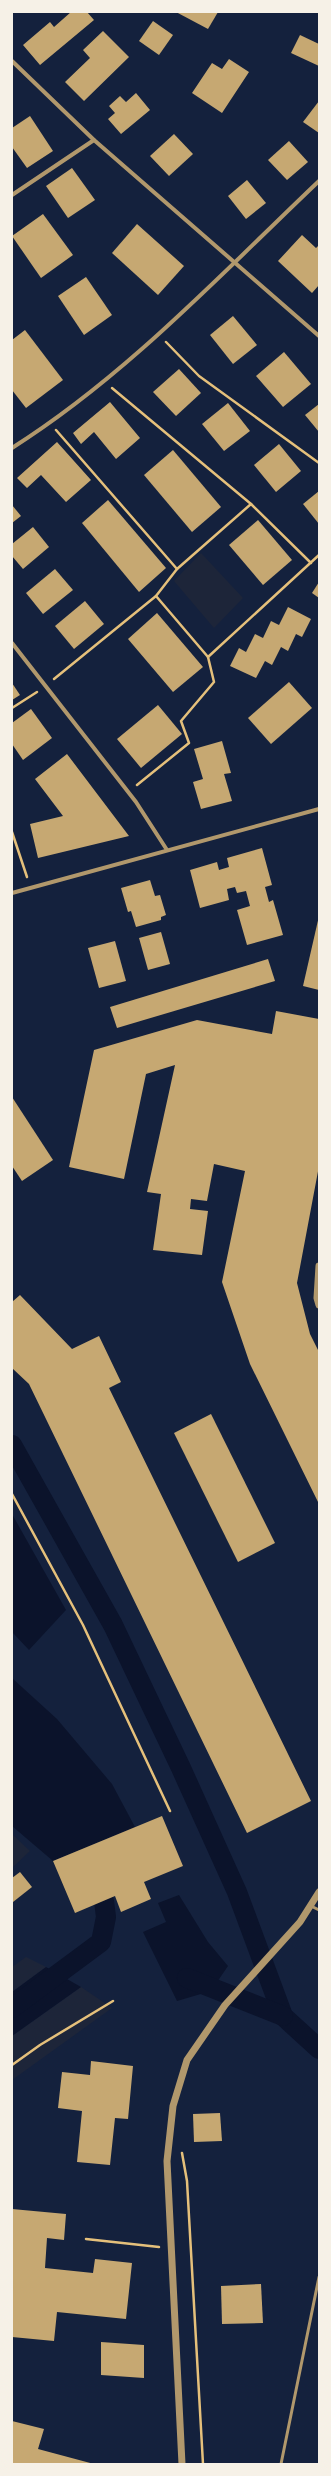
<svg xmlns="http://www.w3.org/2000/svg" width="331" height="2476" viewBox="0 0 331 2476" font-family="Jost,sans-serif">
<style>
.green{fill:#1d2539}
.water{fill:#0b132b}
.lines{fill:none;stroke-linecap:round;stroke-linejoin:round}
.canal{stroke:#0b132b;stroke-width:20}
.building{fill:#c6a872}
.path{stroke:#e5c07b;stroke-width:2.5}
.service{stroke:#b1986c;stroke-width:3}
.minor{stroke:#b1986c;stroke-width:4}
.tertiary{stroke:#b1986c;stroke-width:7}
</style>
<rect width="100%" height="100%" fill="#14213d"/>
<g class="green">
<path d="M201,553l42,45 -29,30 -40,-47z"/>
<path d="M12,1834l18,17 -18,17z"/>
<path d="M26,1957l20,10 -34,25v-25z"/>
<path d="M81,1987l31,21 -100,72v-44z"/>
</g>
<g class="water">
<path d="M12,1514l54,96 -37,40 -17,-18z"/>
<path d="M12,1678l45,41 55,65 23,43 -82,34 -41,-35z"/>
<path d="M179,1895l29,47 20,24 -17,25 -34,10 -34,-69 23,-10 -8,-19z"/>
<path d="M46,1967l35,20 -69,49v-44z"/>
</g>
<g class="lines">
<g class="canal">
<path d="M12,1445l101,180 68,143 56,124 46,124 36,33"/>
<path d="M187,1978l96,38"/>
<path d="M12,2008l89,-66 5,-25 -2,-16"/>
</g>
</g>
<g class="building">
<path d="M71,12h16l7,8 -54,45 -17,-20 27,-23 4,5z"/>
<path d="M176,12h42l-10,17z"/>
<path d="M153,21l20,14 -14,20 -20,-14z"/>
<path d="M103,31l26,26 -45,44 -19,-19 25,-24 -7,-8z"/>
<path d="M300,35l19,9v22l-28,-13z"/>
<path d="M229,59l20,13 -27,41 -30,-20 20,-30 10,6z"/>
<path d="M136,93l14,17 -29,24 -13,-15 7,-6 -6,-7 11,-10 6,6z"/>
<path d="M319,101v32l-16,-11z"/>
<path d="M30,116l23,35 -26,17 -15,-21v-19z"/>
<path d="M174,134l19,20 -24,22 -19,-20z"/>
<path d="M289,141l19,21 -21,18 -19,-20z"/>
<path d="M72,168l23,32 -27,18 -22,-32z"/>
<path d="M247,180l19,23 -20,16 -18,-23z"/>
<path d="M43,214l30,41 -32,23 -29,-42z"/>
<path d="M137,224l47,42 -26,29 -46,-42z"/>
<path d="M302,235l14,13 3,-3v40l-7,8 -34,-32z"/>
<path d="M86,277l26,38 -28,20 -26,-39z"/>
<path d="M233,316l24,29 -24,19 -23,-29z"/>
<path d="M25,330l38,50 -37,28 -14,-18v-50z"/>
<path d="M284,352l27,32 -28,23 -27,-31z"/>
<path d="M179,369l22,24 -25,23 -23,-24z"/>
<path d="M110,402l30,36 -24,21 -22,-27 -13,12 -8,-11z"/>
<path d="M228,403l22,28 -26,20 -22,-27z"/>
<path d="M319,404v28l-14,-17z"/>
<path d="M57,442l34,38 -25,22 -25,-27 -14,13 -10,-10z"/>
<path d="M279,444l22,27 -25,21 -22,-27z"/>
<path d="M173,450l48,57 -29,25 -48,-57z"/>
<path d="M319,491v33l-16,-20z"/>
<path d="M108,500l58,68 -27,24 -57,-69z"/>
<path d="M12,505l9,11 -9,7z"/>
<path d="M258,520l34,40 -29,25 -34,-40z"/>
<path d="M33,527l16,20 -26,22 -11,-13v-12z"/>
<path d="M55,569l18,21 -30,24 -17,-21z"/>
<path d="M319,582v16l-7,-5z"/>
<path d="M85,601l19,23 -30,25 -19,-23z"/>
<path d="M288,607l23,12 -9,18 -6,-3 -8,17 -7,-4 -9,18 -7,-4 -9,17 -26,-12 9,-18 7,4 9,-18 8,4 8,-17 8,4z"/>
<path d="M157,613l46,54 -30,25 -45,-53z"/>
<path d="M289,682l23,26 -41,36 -23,-26z"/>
<path d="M12,683l8,12 -8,5z"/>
<path d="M158,705l24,29 -41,34 -24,-29z"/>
<path d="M31,709l21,29 -29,22 -11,-16v-21z"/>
<path d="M222,741l9,32 -7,1 8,27 -31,8 -8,-27 10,-3 -9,-30z"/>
<path d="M67,754l62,82 -91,22 -8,-34 33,-8 -28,-37z"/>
<path d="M262,848l10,37 -7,2 4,15 4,-2 10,35 -36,10 -10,-35 13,-4 -4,-15 -9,2 -2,-6 -8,2 2,11 -29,8 -10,-38 27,-8 2,8 10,-3 -2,-9z"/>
<path d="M150,880l5,16 5,-1 6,20 -5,2v3l-25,7 -5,-16 -3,1 -7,-24z"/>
<path d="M319,916v74l-16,-4z"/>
<path d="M161,932l9,32 -22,6 -9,-32z"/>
<path d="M115,941l11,40 -27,7 -11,-40z"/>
<path d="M268,959l7,22 -158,47 -7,-21z"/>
<path d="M276,1011l43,8v147l-22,117 13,51 9,18v152l-69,-140 -28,-82 23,-111 -31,-7 -7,37 -16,-2 -1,10 18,2 -6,44 -49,-5 8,-56 -14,-2 28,-127 -29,9 -22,105 -55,-12 25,-117 103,-30 75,14z"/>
<path d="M12,1097l41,63 -31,21 -10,-15z"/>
<path d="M20,1295l52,54 27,-13 22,46 -12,6 202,413 -64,32 -218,-449 -17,-16v-66z"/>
<path d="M211,1414l64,129 -37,19 -64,-129z"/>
<path d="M162,1816l21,50 -39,16 7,17 -30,13 -6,-16 -40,17 -22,-52z"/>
<path d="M20,1872l12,15 -19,15 -1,-24z"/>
<path d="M91,2061l42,5 -5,53 -13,-1 -5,47 -33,-3 5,-51 -24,-3 4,-36 28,3z"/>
<path d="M220,2113l2,28 -28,1 -1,-28z"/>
<path d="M12,2209l54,5 -2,26 -17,-2 -2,30 48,5 2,-14 37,4 -6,56 -69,-7 -3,29 -42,-4z"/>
<path d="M261,2284l2,39 -41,1 -1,-38z"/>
<path d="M101,2342l43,3v33l-43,-3z"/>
<path d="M12,2421l32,8 -6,20 56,15h-82z"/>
</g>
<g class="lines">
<g class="path">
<path d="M166,342l33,34 120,87"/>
<path d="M112,388l139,116"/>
<path d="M56,430l121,139"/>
<path d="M311,563l-60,-59 -74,65 -21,27 52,61 111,-102"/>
<path d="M54,679l102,-83"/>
<path d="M12,708l25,-16"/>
<path d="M137,785l52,-42 -8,-22 33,-39 -6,-25"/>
<path d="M12,832l15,45"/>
<path d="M12,1494l71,131 87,186"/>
<path d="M12,2065l28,-20 73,-44"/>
<path d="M182,2153l5,28 16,283"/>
<path d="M86,2239l73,8"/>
</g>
<g class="service">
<path d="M311,1906l8,4"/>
<path d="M281,2464l38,-187"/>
</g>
<g class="minor">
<path d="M12,61l82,79 225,196"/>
<path d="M12,195l82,-55"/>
<path d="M12,448c114,-72 209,-174 307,-267"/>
<path d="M12,643l124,159 31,48"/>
<path d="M12,893l307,-84"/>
</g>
<g class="tertiary">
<path d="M319,1266l-2,32 2,7"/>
<path d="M182,2464l-15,-303 6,-55 14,-46 38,-55 75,-83 19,-30"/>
</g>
</g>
<rect width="331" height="2476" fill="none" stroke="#f6f1e7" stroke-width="26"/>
</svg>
